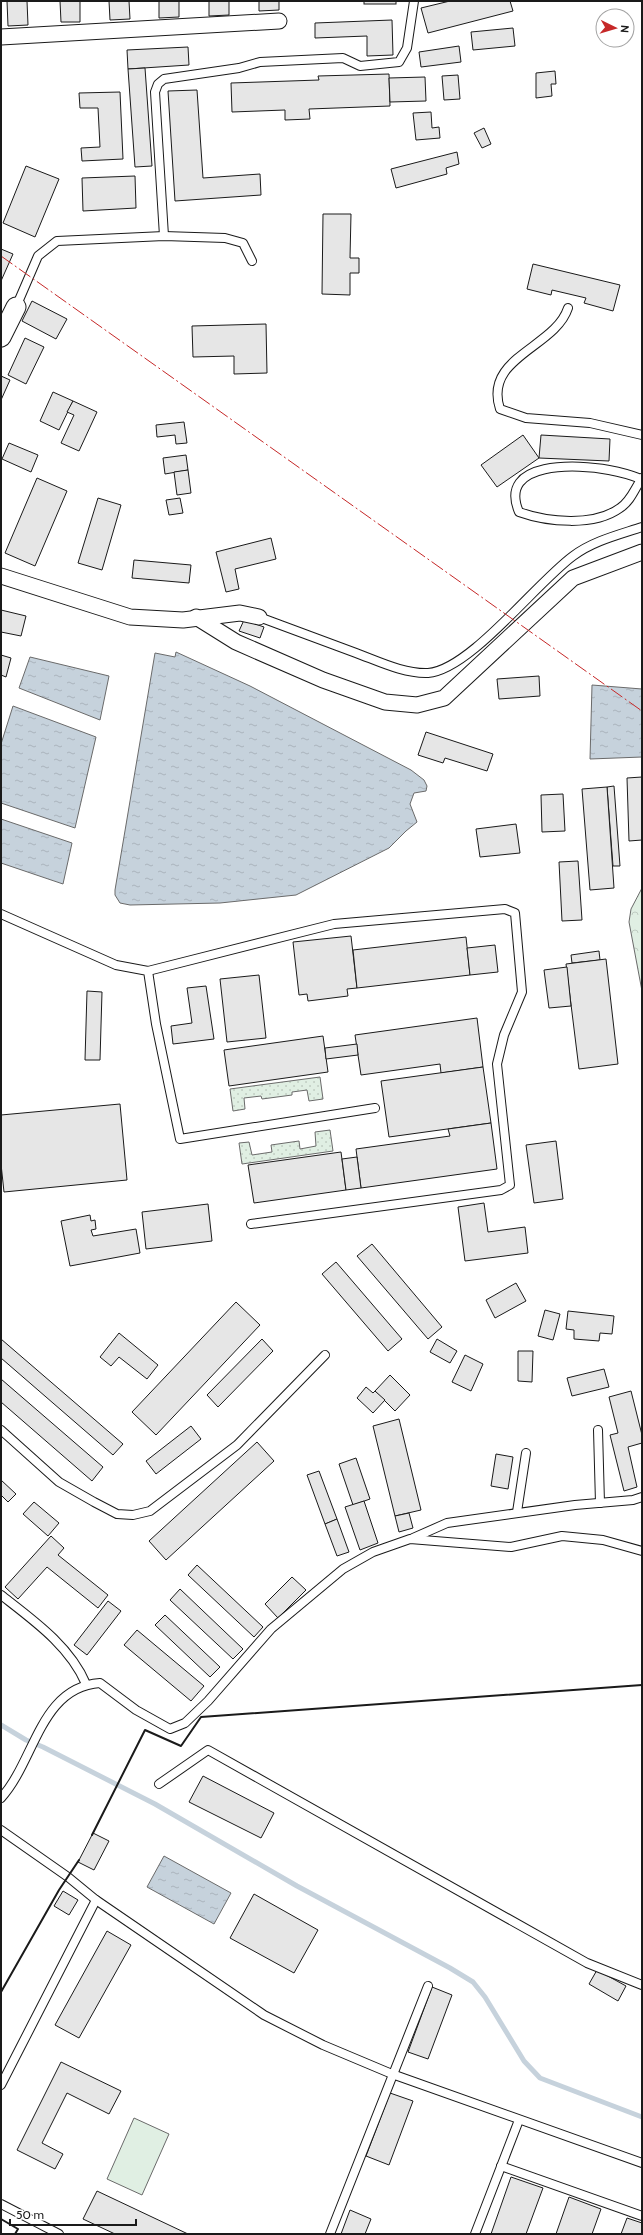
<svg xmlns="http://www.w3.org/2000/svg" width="643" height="2235" viewBox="0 0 643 2235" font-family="Cabin,sans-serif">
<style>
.grass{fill:url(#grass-dots);stroke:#6a6a6a}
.forest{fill:url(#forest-crowns);stroke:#6a6a6a}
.park{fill:#e0efe3;stroke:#6a6a6a}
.water{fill:url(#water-ripples);stroke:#6a6a6a}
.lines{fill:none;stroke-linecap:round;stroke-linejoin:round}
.stream{stroke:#c6d2dc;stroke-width:5}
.building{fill:#e6e6e6;stroke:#1a1a1a}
.service-casing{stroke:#1a1a1a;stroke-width:10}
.minor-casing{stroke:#1a1a1a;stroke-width:17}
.tertiary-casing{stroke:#1a1a1a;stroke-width:21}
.service{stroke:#fff;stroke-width:8}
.minor{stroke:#fff;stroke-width:15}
.tertiary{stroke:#fff;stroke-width:19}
.wall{stroke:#1a1a1a;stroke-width:2}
.power{stroke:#c62828;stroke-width:1;stroke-dasharray:14 3 2 3;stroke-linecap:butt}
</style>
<defs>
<pattern id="grass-dots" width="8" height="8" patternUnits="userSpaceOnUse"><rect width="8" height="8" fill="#e0efe3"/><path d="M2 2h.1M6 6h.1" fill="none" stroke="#c0ccc2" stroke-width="1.8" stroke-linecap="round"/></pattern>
<pattern id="forest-crowns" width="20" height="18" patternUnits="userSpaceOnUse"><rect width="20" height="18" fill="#e0efe3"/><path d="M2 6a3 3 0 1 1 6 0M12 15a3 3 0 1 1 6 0" fill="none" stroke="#c0ccc2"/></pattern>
<pattern id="water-ripples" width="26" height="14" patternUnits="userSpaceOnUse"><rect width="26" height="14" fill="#c6d2dc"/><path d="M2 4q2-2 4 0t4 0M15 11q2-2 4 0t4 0" fill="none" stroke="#aab4bc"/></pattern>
</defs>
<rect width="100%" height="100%" fill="#fff"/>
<g class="grass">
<path d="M320,1077l3,22 -14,2 -2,-11 -15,2v3l-30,4 -1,-3 -17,2 1,11 -12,2 -3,-22z"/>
<path d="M330,1130l3,21 -91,13 -3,-21 10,-1 3,13 20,-3 -1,-7 28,-4 1,8 16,-3 -1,-14z"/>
</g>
<path class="forest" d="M642,888v103l-13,-69 2,-13z"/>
<path class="park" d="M134,2118l35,16 -27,61 -35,-16z"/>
<g class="water">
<path d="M176,652l74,34 161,84 13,10 3,6 -1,5 -12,2 -4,11 7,18 -11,9 -17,17 -93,47 -76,8 -90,2 -10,-2 -5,-8v-5l40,-237 20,4z"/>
<path d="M30,657l79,19 -9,44 -81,-32z"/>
<path d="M592,685l50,4v68l-52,2z"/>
<path d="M13,706l83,31 -21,91 -74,-25v-59z"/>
<path d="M1,819l71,24 -9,41 -62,-21z"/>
<path d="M164,1856l67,37 -17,31 -67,-37z"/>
</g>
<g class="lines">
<path class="stream" d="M1,1725l25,15 17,7 112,57 142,82 153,82 23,14 12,15 39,64 16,17 102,39"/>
</g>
<g class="building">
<path d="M7,1h20l1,24 -20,1z"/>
<path d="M60,1h20v21h-19z"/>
<path d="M109,1h20l1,18 -20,1z"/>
<path d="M159,1h20v16l-20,1z"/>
<path d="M209,1h20v14l-20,1z"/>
<path d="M259,1h20v9l-20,1z"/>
<rect x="364" y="1" width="32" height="3"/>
<path d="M450,1h60l3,10 -85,22 -7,-25z"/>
<path d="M392,20l1,35 -26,1v-20l-52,2v-15z"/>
<path d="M513,28l2,18 -42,4 -2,-18z"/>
<path d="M459,46l2,16 -40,5 -2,-15z"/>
<path d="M188,47l1,18 -61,4 -1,-19z"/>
<path d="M145,68l7,98 -17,1 -7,-98z"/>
<path d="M555,71l1,13h-5l1,12 -16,2v-25z"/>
<path d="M389,74l1,32 -81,3 1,10 -25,1v-10l-53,2 -1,-29 88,-3 -1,-4z"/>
<path d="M458,75l2,24 -16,1 -2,-24z"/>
<path d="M425,77l1,24 -36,1 -1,-24z"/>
<path d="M197,90l6,88 57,-4 1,21 -86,6 -7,-110z"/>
<path d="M120,92l3,67 -41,2 -1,-13 19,-1 -2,-39h-18l-1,-15z"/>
<path d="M431,112l1,16 7,-1 1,11 -24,2 -3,-27z"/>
<path d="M484,128l7,16 -9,4 -8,-15z"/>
<path d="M457,152l2,12 -13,4 1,6 -51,14 -5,-19z"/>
<path d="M26,166l33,13 -24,58 -32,-14z"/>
<path d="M135,176l1,32 -53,3 -1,-33z"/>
<path d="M323,214h28l-1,44h9v15h-9v22l-28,-1z"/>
<path d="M1,249l12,5 -12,27z"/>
<path d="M533,264l87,21 -7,26 -29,-8 2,-5 -34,-8 -1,5 -24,-6z"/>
<path d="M32,301l35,18 -11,20 -34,-18z"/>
<path d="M266,324l1,49 -33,1v-18l-41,1 -1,-31z"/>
<path d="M25,338l19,9 -18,37 -18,-9z"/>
<path d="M1,376l9,4 -9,20z"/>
<path d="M53,392l20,9 -14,29 -19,-9z"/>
<path d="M73,401l24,11 -18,39 -18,-8 13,-28 -7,-3z"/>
<path d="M184,422l3,21 -11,1 -1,-9 -18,2 -1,-12z"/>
<path d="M523,435l16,23 -42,29 -16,-22z"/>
<path d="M541,435l69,4 -1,22 -70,-3z"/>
<path d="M9,443l29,12 -7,17 -29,-13z"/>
<path d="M186,455l2,15 -23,4 -2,-16z"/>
<path d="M188,470l3,23 -14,2 -3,-23z"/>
<path d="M37,478l30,13 -32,75 -30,-13z"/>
<path d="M98,498l23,7 -19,65 -24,-7z"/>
<path d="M180,498l3,15 -14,2 -3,-15z"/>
<path d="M271,538l5,21 -41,10 4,20 -13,3 -10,-40z"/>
<path d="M134,560l57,5 -2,18 -57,-5z"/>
<path d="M1,610l25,6 -5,20 -20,-4z"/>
<path d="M244,620l20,7 -4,11 -21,-7z"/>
<path d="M1,655l10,3 -5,19 -5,-2z"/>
<path d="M539,676l1,20 -41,3 -2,-20z"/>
<path d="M426,732l67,22 -6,17 -42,-13 -2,5 -25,-8z"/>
<path d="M642,777v63l-13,1 -2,-63z"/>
<path d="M614,786l6,80h-7l-6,-79z"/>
<path d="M607,787l7,101 -24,2 -8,-101z"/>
<path d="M563,794l2,37 -23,1 -1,-37z"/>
<path d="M516,824l4,29 -40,4 -4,-28z"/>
<path d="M578,861l4,59 -20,1 -3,-59z"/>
<path d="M351,936l6,52 -10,1 1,7 -40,5 -1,-7 -8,1 -6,-53z"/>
<path d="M466,937l4,38 -113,13 -4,-38z"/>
<path d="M495,945l3,27 -28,3 -3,-27z"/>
<path d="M599,951l1,9 -28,3 -1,-8z"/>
<path d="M606,959l12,105 -39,5 -13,-105z"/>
<path d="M567,967l4,39 -22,2 -5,-38z"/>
<path d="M259,975l7,63 -39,4 -7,-63z"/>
<path d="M206,986l8,53 -41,5 -2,-18 21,-3 -5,-35z"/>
<path d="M87,991l15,1 -2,68h-15z"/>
<path d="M477,1018l6,49 -42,6 -1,-9 -79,11 -6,-40z"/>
<path d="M323,1036l5,36 -99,14 -5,-36z"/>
<path d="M357,1044l1,11 -32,4 -1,-11z"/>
<path d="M483,1067l8,56 -102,14 -8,-56z"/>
<path d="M120,1104l7,76 -123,12 -3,-28v-49z"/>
<path d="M491,1123l6,46 -136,19 -5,-39 94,-13 -2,-7z"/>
<path d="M556,1141l7,58 -29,4 -8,-58z"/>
<path d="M341,1152l5,38 -92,13 -6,-38z"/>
<path d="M357,1157l4,31 -15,2 -4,-31z"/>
<path d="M484,1203l4,29 37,-5 3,26 -63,8 -7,-54z"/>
<path d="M208,1204l4,37 -66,8 -4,-37z"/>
<path d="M90,1215l1,6 4,-1 1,9 -5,1 2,6 43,-7 4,24 -70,13 -9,-45z"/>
<path d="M372,1244l70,83 -14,12 -71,-83z"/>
<path d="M336,1262l66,77 -14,12 -66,-77z"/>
<path d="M516,1283l10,18 -31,17 -9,-18z"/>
<path d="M236,1302l24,23 -104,110 -24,-23z"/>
<path d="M545,1310l15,4 -7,26 -15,-4z"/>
<path d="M568,1311l46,5 -2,18 -12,-1 -1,8 -25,-2v-9l-8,-1z"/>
<path d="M119,1333l39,32 -11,14 -28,-22 -8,9 -11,-9z"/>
<path d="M1,1339l122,105 -10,11 -112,-97z"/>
<path d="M262,1339l11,12 -55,56 -11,-12z"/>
<path d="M437,1339l20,12 -7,12 -20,-11z"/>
<path d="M518,1351h15l-1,31 -14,-1z"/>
<path d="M465,1355l18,9 -12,27 -19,-9z"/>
<path d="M604,1369l5,18 -37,9 -5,-18z"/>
<path d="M390,1375l20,20 -15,16 -20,-20z"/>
<path d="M1,1379l102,88 -11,14 -91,-79z"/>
<path d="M366,1387l7,6 2,-2 10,9 -12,13 -16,-15z"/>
<path d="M631,1391l11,44v8l-14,4 9,40 -13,4 -14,-56 8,-2 -9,-36z"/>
<path d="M399,1419l22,91 -26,6 -22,-90z"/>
<path d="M191,1426l10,13 -45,35 -10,-13z"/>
<path d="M257,1442l17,19 -108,99 -17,-19z"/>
<path d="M496,1454l17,3 -5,32 -17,-3z"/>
<path d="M356,1458l14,41 -17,6 -14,-41z"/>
<path d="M319,1471l18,48 -12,5 -18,-49z"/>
<path d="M1,1480l15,14 -8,8 -7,-7z"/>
<path d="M364,1501l14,42 -18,7 -15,-43z"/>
<path d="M34,1502l25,21 -11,13 -25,-22z"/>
<path d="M409,1513l4,15 -14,4 -4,-16z"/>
<path d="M337,1519l12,33 -12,4 -12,-32z"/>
<path d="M51,1536l13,12 -6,7 50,40 -10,13 -51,-41 -29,32 -13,-12z"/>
<path d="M197,1565l66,62 -9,10 -66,-62z"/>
<path d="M292,1577l14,13 -28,28 -13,-14z"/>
<path d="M180,1589l63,60 -10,10 -63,-59z"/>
<path d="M108,1601l13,10 -34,44 -13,-10z"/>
<path d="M165,1615l55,52 -10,10 -55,-52z"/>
<path d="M137,1630l67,56 -13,15 -67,-56z"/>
<path d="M203,1776l71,37 -13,25 -72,-36z"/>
<path d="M93,1833l16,8 -15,29 -16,-8z"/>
<path d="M63,1891l15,9 -9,15 -15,-9z"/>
<path d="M254,1894l64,36 -24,43 -64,-35z"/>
<path d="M107,1931l24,14 -52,93 -24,-13z"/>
<path d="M597,1970l29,16 -8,15 -29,-17z"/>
<path d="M432,1987l20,8 -24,64 -20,-7z"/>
<path d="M61,2062l60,29 -12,23 -42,-21 -25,50 21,11 -8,15 -38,-19z"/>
<path d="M390,2093l23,8 -24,64 -23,-9z"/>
<path d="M511,2177l32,11 -17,46h-35z"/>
<path d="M97,2191l91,43h-73l-32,-15z"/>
<path d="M569,2197l32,12 -9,25h-36z"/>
<path d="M350,2210l21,9 -6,15h-24z"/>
<path d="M627,2218l15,5v11h-21z"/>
</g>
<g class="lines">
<g class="service-casing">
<g id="service">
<path d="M164,236l-9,-144 3,-8 6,-5 75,-11 21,-6 83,-4 17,8 39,-4 8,-14 7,-47"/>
<path d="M16,307l22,-51 19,-15 107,-5 61,2 18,5 9,18"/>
<path d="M568,308c-13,40 -85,49 -68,101l26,9 64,5 52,12"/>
<path d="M641,479c-10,-4 -21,-7 -32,-9 -30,-6 -112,-10 -90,42 28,10 75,15 101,-4 11,-7 15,-20 22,-30"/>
<path d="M259,617c32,12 65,24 97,36 22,8 48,21 72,20 42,-3 108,-90 145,-117 20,-15 45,-21 69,-29"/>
<path d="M1,914l115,51 32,6 8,53 24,115 195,-31"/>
<path d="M148,971l186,-47 171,-15 10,4 7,79 -18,43 -7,29 13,121 -9,5 -250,34"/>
<path d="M1,1430l58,52 35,20 23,12 16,1 17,-4 87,-66 88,-90"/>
<path d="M598,1430l2,73"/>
<path d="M517,1512l9,-59"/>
<path d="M413,1538l34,-15 128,-18 58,-5 9,-3"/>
<path d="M1,1595c32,25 69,51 85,89"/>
<path d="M159,1784l49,-34 379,213 55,22"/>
<path d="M1,1798c34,-37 39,-111 99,-115l36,27 34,19 15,-6 23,-22 63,-72 72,-60 30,-17 37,-13 101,8 51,-11 41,4 39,11"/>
<path d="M1,1830l67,47 28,23 168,115 59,30 69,29 250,89"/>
<path d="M1,2085l95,-185"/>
<path d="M501,2166l141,50"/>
<path d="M1,2204l58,30"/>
<path d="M330,2234l98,-248"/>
<path d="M475,2234l44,-114"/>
</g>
</g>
<g class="minor-casing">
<g id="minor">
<path d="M1,37l278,-16"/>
<path d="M1,576l129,41 53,3 57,-7 19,4"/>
<path d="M196,617l40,25 87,38 62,22 32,3 27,-7 129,-120 69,-26"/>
</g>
</g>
<g class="tertiary-casing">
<path id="tertiary" d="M1,337l15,-30"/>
</g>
<use href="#service" class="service"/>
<use href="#minor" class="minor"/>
<use href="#tertiary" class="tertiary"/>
<g class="wall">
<path d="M92,1835l53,-105 36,16 20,-29 441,-32"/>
<path d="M1,1992l58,-102 20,-30"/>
<path d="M1,2219l17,10 -3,5"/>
</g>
<path class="power" d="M1,256l641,455"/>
</g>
<rect width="643" height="2235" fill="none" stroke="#1a1a1a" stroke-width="4"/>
<g transform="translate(615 28) rotate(95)"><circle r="19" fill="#ffffff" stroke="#a3a3a3"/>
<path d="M0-3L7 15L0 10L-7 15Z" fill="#c62828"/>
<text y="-6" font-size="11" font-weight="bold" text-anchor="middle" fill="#1a1a1a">N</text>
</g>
<path d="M10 2219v6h126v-6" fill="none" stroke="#1a1a1a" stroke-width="2"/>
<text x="16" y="2219" font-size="12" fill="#1a1a1a" stroke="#ffffff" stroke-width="3" paint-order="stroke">50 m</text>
</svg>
